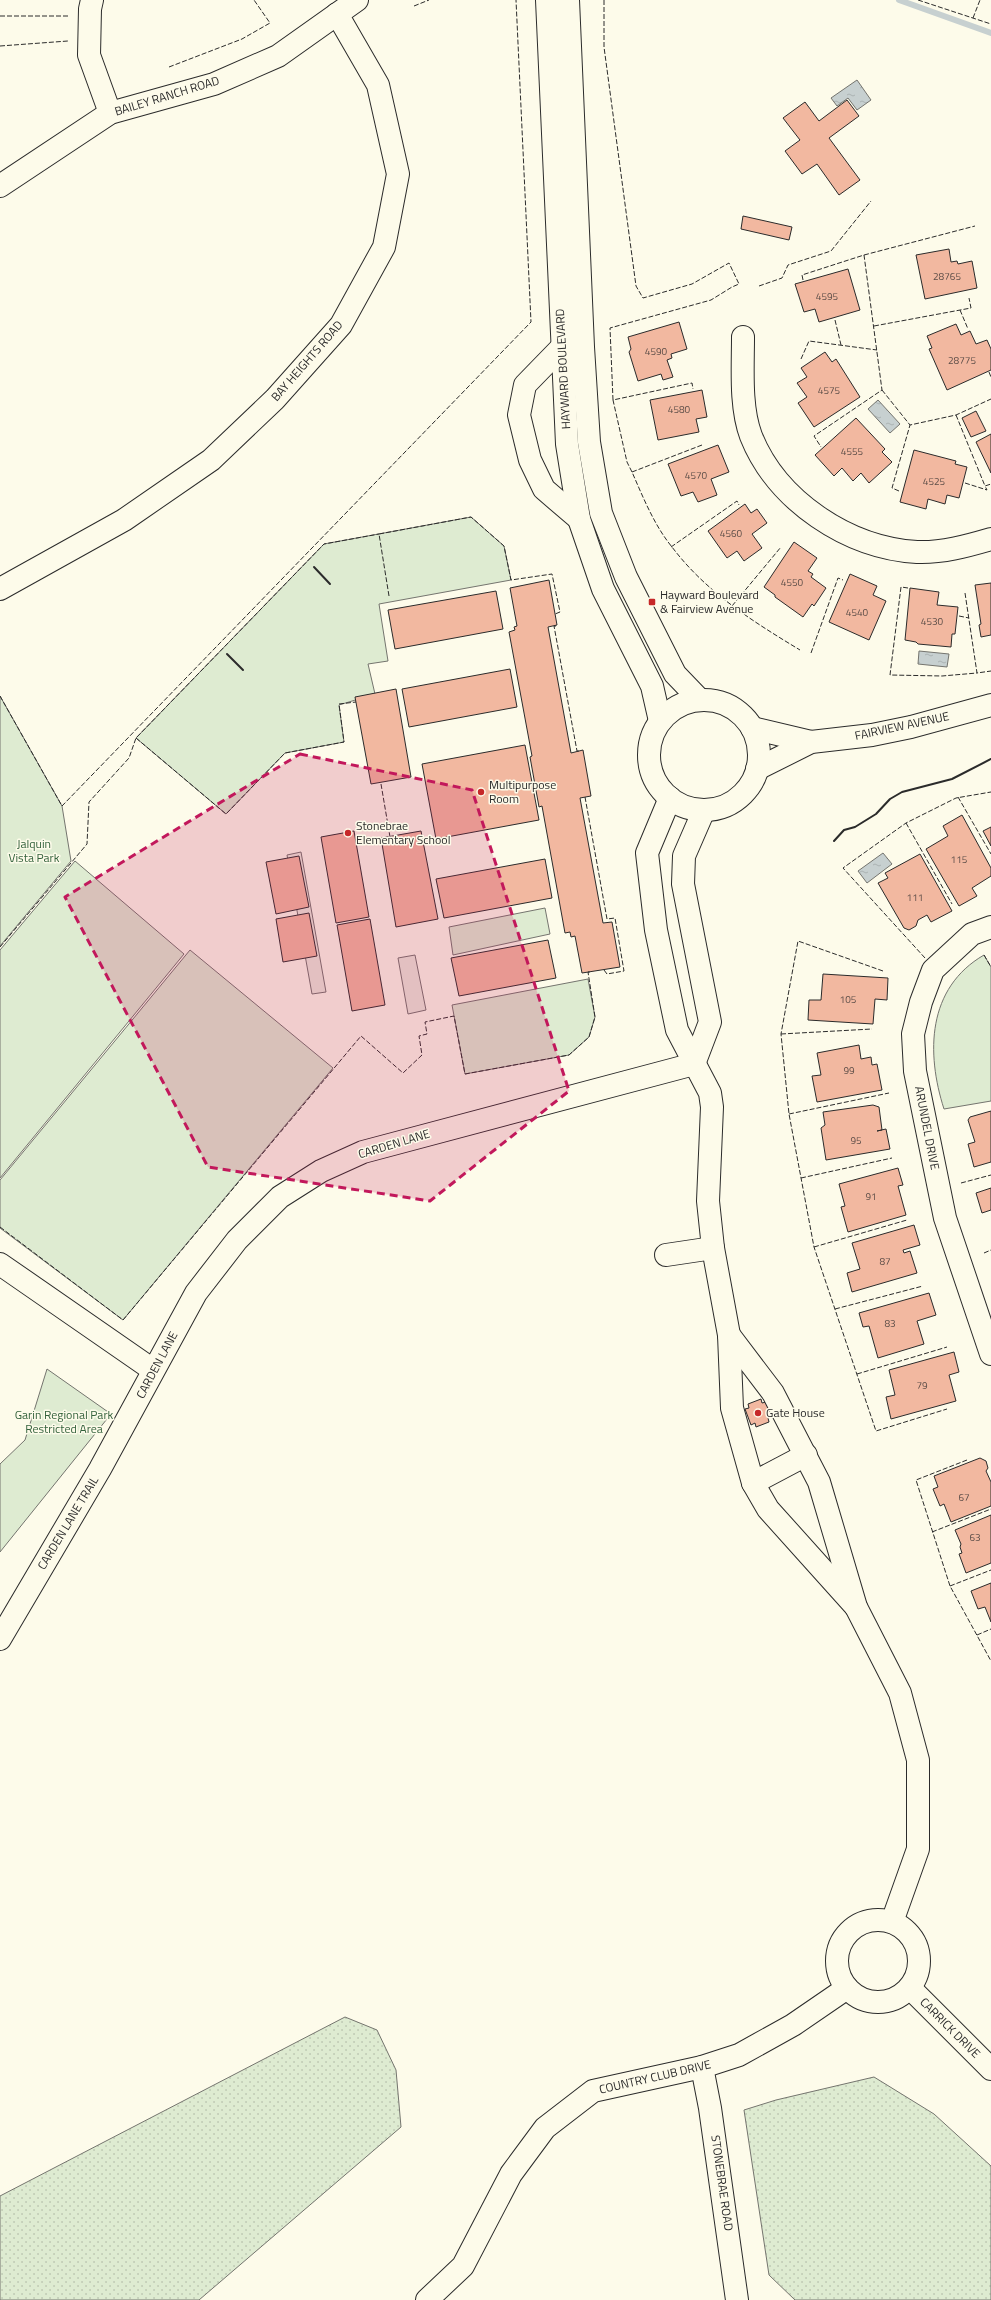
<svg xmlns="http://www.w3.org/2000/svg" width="991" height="2300" viewBox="0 0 991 2300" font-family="'Titillium Web',sans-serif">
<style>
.grass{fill:url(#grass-dots);stroke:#74746e}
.green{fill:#deebd1;stroke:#74746e}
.parking{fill:#eceadb;stroke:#74746e}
.water{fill:url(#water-ripples);stroke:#74746e}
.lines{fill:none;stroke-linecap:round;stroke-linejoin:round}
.stream{stroke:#c7d0d0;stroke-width:6}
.building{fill:#f2b8a0;stroke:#2b2b2b}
.minor-casing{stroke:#2b2b2b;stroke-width:24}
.major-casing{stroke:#2b2b2b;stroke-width:24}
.minor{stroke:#fdfbea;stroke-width:22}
.major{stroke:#fdfbea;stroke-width:22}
.fence{stroke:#2b2b2b;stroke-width:1;stroke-dasharray:5 2;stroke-linecap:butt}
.wall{stroke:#2b2b2b;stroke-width:2}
.marked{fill:#c2185b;fill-opacity:0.2;stroke:#c2185b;stroke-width:3;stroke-dasharray:8 5;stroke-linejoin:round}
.poi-dot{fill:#c62828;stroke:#fdfbea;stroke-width:1.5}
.labels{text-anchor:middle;stroke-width:3;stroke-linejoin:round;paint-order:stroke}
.number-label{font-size:10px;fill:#5d4e48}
.street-label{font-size:12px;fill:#2b2b2b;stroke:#fdfbea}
.poi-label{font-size:12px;fill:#2b2b2b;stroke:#fdfbea;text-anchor:start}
.park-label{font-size:12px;fill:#34623c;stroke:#fdfbea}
</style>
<defs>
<pattern id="grass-dots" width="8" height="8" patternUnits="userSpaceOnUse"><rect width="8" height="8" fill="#deebd1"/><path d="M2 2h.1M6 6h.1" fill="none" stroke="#bfcab4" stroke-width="1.8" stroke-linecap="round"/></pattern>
<pattern id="water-ripples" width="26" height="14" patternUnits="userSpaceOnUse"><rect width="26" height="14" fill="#c7d0d0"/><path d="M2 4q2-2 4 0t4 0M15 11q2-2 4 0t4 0" fill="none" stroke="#abb3b3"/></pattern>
</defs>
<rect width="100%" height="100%" fill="#fdfbea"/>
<g class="grass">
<path d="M345,2017l32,13 19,40 5,57 -202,173h-199v-104z"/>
<path d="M874,2077l60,37 57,52v134h-196l-26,-25 -25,-165 32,-10z"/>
</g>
<g class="green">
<path d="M471,517l33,29 7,34 -132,24 9,57 -20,3 7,30 -36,11 5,37 -59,11 -59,61 -90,-76 188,-194z"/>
<path d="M0,696l62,110 9,55 -71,85z"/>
<path d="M75,861l109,93 -184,224v-228z"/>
<path d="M545,908l5,26 -97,21 -4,-28z"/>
<path d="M190,950l143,118 -210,252 -123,-92v-48z"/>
<path d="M984,955l7,12v134l-47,8c-18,-56 -17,-121 40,-154z"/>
<path d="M588,979l7,38 -6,20 -20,18 -104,19 -13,-69z"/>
<path d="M47,1369l64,45 -111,138v-88l25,-24z"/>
</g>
<g class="parking">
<path d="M301,852l25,140 -14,2 -25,-139z"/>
<path d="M415,955l11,55 -18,4 -10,-56z"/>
</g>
<g class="water">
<path d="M857,80l14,20 -14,10 -9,-12 -11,8 -6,-8z"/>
<path d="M878,400l22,24 -10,9 -22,-24z"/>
<path d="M919,651l30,3 -2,13 -29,-3z"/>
<path d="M883,853l9,11 -25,19 -9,-12z"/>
</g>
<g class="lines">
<path class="stream" d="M899,0l92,33"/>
</g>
<g class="building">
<path d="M847,100l12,16 -30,22 31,42 -21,15 -22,-31 -15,10 -17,-23 15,-11 -17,-22 22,-16 14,19z"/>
<path d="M743,216l49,11 -3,13 -48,-11z"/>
<path d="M949,249l2,13 6,-1 1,3 14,-3 5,27 -52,11 -9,-44z"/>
<path d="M848,269l12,41 -41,12 -4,-13 -11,3 -9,-28z"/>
<path d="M679,322l8,27 -16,5 1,4 -5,2 6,17 -10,3 -2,-6 -23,7 -9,-29 2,-3 -3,-12z"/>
<path d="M956,324l5,11 9,-4 6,13 11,-4 4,9v21l-44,20 -18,-41 3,-1 -5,-12z"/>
<path d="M825,352l7,10 4,-3 24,38 -46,30 -16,-24 9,-6 -10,-14 10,-6 -6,-9z"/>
<path d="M702,390l5,27 -11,2 3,13 -41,8 -8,-40z"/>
<path d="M976,411l10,20 -15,6 -9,-19z"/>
<path d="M856,418l29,31 -3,3 10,10 -23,21 -8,-10 -8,8 -11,-13 -8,8 -19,-21z"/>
<path d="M991,434v39l-15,-31z"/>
<path d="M718,445l11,27 -18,7 6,16 -19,7 -5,-10 -12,4 -13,-32z"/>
<path d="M914,450l42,11 -1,3 12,3 -8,31 -12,-3 -2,9 -17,-5 -2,10 -26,-7z"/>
<path d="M745,504l6,9 6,-4 10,14 -15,11 10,14 -18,13 -7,-10 -10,7 -19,-27z"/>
<path d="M794,542l23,16 -9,13 5,3 -2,3 15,11 -12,18 -2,-2 -9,13 -28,-20v-2l-11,-8z"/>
<path d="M850,574l27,12 -4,9 13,6 -17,39 -40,-18z"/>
<path d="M549,580l8,45 -9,2 23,126 12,-3 8,46 -11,2 23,125 9,-1 8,45 -38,6 -7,-37 -4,1 -1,-5 -5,1 -23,-127 -3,1 -9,-50 2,-1 -23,-124 6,-2 -1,-3 3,-1 -7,-38z"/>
<path d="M991,583v52l-10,2 -2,-12 2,-1 -6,-39z"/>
<path d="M910,588l29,4 -2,13 21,2 -3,27h-3l-1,13 -33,-3 -2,-2 -11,-2z"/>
<path d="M496,591l7,38 -108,20 -7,-39z"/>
<path d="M510,669l7,38 -108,20 -7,-38z"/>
<path d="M396,689l15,88 -40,7 -16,-87z"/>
<path d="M525,745l14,75 -103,19 -14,-75z"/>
<path d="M962,815l29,53v8l-19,12 5,8 -18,10 -33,-57 22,-13 -5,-10z"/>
<path d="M991,827v19l-8,-15z"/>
<path d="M354,831l15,86 -33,6 -15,-86z"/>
<path d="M421,831l17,88 -42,8 -15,-89z"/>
<path d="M920,854l32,57 -21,11 -4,-7 -9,5 -2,6 -7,4 -5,-2 -26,-45 10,-5 -3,-5z"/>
<path d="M299,856l10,51 -33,7 -10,-52z"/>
<path d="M545,859l7,39 -108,20 -8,-39z"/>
<path d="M309,913l8,43 -34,6 -7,-43z"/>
<path d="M370,919l15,86 -33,6 -15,-86z"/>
<path d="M548,940l8,38 -97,18 -8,-38z"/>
<path d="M823,974l65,4 -1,22 -12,-1 -2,25 -65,-4 1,-20h12z"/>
<path d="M859,1045l2,14 10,-2 1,8 5,-1 5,26 -65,12 -5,-26 9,-1 -4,-22z"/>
<path d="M873,1105l6,2 3,23 -5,1 9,-2 4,20 -64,11 -5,-32 4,-3 -2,-13z"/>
<path d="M991,1111v51l-17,5 -6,-23 7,-2 -7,-22 2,-3z"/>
<path d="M898,1168l5,17 -5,1 8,29 -58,17 -7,-25 4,-1 -6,-22z"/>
<path d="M991,1188v22l-9,3 -6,-20z"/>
<path d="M914,1225l6,20 -17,5 1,3 6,-2 7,22 -65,19 -5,-19 13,-4 -8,-26z"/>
<path d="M929,1293l7,22 -19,6 7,23 -46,14 -9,-32 -6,1 -4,-14z"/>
<path d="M954,1352l5,20 -10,3 7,26 -65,18 -5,-22 9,-2 -6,-25z"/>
<path d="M761,1399l1,4 4,-1 5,14 -3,2 1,4 -13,5 -1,-4 -4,2 -6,-16 4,-1 -1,-4z"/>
<path d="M980,1458l6,3 2,7 -2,3 5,11v24l-40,16 -7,-18 -4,2 -7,-17 5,-2 -4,-11z"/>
<path d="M991,1515v48l-25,10 -7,-19 3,-1 -2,-6 1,-3 -6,-14z"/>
<path d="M991,1583v39l-6,-15 -7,2 -7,-18z"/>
</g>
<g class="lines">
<g class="minor-casing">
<g id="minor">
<path d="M92,0l-2,9 -1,46 21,58"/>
<path d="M0,186l110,-73 104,-29 64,-28 79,-56"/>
<path d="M743,337c0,31 -3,70 8,99 26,65 97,112 166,116 25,1 50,-6 74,-13"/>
<path d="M561,348l-36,37 -6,30 11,45 14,29 35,30"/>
<path d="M0,589l124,-69 87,-60 64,-61 66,-74 43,-78 14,-73 -20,-89 -41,-71"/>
<path d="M670,798l-23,55 9,77 21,100 33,63 2,14 -4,94 5,47 16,87 3,73 21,75 15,26 88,98"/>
<path d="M991,927l-19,7 -39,36 -12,32 -8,32 2,37 30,147 46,136"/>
<path d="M694,1064l16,-42 -27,-138 1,-28 20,-46"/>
<path d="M666,1255l47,-7"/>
<path d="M0,1264l153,106"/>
<path d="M729,1335l44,58 46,89 37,125 44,86 18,67v89l-26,73"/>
<path d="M753,1483l53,-28"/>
<path d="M0,1639l100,-170 96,-176 41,-53 43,-43 41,-26 42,-19 331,-88"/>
<circle cx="878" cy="1961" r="41"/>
<path d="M910,1988l81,81"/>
<path d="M702,2067l8,41 27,192"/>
<path d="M427,2300l36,-34 48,-92 34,-46 48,-37 109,-24 37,-12 54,-30 54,-37"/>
</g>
</g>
<g class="major-casing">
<g id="major">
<path d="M547,0l20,444 12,75 24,70 49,97 8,35"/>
<path d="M568,0l15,347 6,95 12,71 25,64 49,97 25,26"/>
<circle cx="704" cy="755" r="55"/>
<path d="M752,728l59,14"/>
<path d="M757,769l54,-27 61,-7 39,-8 80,-22"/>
</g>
</g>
<use href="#minor" class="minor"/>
<use href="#major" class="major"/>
<g class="fence">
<path d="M604,0v47l32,239 7,12 49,-14 37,-21 10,21 -7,3 -21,13 -101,28 3,72"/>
<path d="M918,0l73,24"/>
<path d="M414,6l15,-6"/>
<path d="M0,16h68"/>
<path d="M973,18l7,-18"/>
<path d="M0,46l68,-5"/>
<path d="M169,67l73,-28 28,-16 -16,-23"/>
<path d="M864,255l111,-29"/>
<path d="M803,280l-1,-5 62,-20 18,135 -68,46 7,11"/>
<path d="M759,286l23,-8 6,-13 43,-14 40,-50"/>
<path d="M960,310l8,19"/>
<path d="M835,320l6,25"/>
<path d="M874,326l97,-18 -2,-10"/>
<path d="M801,359l8,-18 68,9"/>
<path d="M989,372l2,5"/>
<path d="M882,390l28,35 46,-10 35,-16"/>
<path d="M956,415l29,71 6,-2"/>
<path d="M702,445l-70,27c11,25 22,53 40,75 34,45 80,74 128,103"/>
<path d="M632,472l-5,-10 -14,-62 79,-17 1,6"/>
<path d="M965,483l22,7 -2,-4"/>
<path d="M899,491l-7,-3 18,-63"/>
<path d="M671,547l66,-46 2,4"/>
<path d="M908,588l-7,-1 -11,88 52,1 35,-3"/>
<path d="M965,593l12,80 14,-2"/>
<path d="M389,596l-10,-62 92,-17 33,29 7,34 41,-6 8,38 -5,2"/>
<path d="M732,606l49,-59"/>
<path d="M959,616l10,2"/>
<path d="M556,626h-2l23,125h2"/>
<path d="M811,653l27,-75 5,2"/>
<path d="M0,696l62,110 469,-484 -15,-322"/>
<path d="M136,738l90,76 59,-61 59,-11 -5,-38 17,-2"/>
<path d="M381,784l9,53"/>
<path d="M585,797l22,122 8,-1 9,53 -17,3 -3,-4"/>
<path d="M958,797l33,57"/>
<path d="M906,823l46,81"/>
<path d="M0,947l87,-103 2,-42 40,-44 7,-20 188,-194 55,-10"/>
<path d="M984,955l7,12"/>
<path d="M925,958l-82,-90 63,-45 50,-25 35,-6"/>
<path d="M883,971l-85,-30 -17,93 8,80 25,133 62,184 71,-22"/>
<path d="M781,1034l91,-5"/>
<path d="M789,1114l100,-21"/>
<path d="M801,1178l91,-20"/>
<path d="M961,1183l30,-8"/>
<path d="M0,1227l123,93 238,-284 42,37 19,-18 -3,-19 8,-2 -2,-12 29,-6 11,58 104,-19 20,-18 6,-20 -7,-45h2"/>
<path d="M814,1247l93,-27"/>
<path d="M984,1253l7,-3"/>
<path d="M835,1309l88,-23"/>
<path d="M857,1374l90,-27"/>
<path d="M967,1460l-51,20 34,106 41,75"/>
<path d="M932,1532l59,-23"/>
<path d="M950,1586l41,-16"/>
<path d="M977,1635l14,-6"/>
</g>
<g class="wall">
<path d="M314,567l16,17"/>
<path d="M227,654l16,16"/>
<path d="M834,841l10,-11 11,-3 21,-13 14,-15 12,-7 50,-13 39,-20"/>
</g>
</g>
<path class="marked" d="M300,754l172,36 97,301 -139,110 -222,-34 -143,-270z"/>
<g class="poi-dot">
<rect x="648" y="598" width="8" height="8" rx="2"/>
<circle cx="481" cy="792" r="4"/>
<circle cx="348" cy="833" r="4"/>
<circle cx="758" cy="1413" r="4"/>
</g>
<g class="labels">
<g class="number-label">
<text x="947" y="280">28765</text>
<text x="827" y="300">4595</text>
<text x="656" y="355">4590</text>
<text x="962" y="364">28775</text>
<text x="829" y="394">4575</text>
<text x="679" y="413">4580</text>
<text x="852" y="455">4555</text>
<text x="696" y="479">4570</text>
<text x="934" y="485">4525</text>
<text x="731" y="537">4560</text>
<text x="792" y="586">4550</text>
<text x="857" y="616">4540</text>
<text x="932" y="625">4530</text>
<text x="959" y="863">115</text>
<text x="915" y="901">111</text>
<text x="848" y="1003">105</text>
<text x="849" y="1074">99</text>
<text x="856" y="1144">95</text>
<text x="871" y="1200">91</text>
<text x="885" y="1265">87</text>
<text x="890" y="1327">83</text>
<text x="922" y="1389">79</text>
<text x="964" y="1501">67</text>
<text x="975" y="1541">63</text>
</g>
<g class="street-label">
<text transform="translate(167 96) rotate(-17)" y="4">BAILEY RANCH ROAD</text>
<text transform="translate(307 361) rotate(-49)" y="4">BAY HEIGHTS ROAD</text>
<text transform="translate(563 369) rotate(-93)" y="4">HAYWARD BOULEVARD</text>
<text transform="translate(902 726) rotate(-12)" y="4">FAIRVIEW AVENUE</text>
<text transform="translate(927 1128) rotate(79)" y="4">ARUNDEL DRIVE</text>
<text transform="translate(394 1144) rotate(-17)" y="4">CARDEN LANE</text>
<text transform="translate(157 1365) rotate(-62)" y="4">CARDEN LANE</text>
<text transform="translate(68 1523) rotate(-59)" y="4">CARDEN LANE TRAIL</text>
<text transform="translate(950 2028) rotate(45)" y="4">CARRICK DRIVE</text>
<text transform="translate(655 2077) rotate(-13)" y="4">COUNTRY CLUB DRIVE</text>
<text transform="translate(722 2183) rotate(82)" y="4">STONEBRAE ROAD</text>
</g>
<g class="poi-label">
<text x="660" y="599">Hayward Boulevard<tspan x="660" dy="14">&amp; Fairview Avenue</tspan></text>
<text x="489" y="789">Multipurpose<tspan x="489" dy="14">Room</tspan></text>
<text x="356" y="830">Stonebrae<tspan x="356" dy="14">Elementary School</tspan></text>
<text x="766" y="1417">Gate House</text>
</g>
<g class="park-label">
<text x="34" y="848">Jalquin<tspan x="34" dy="14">Vista Park</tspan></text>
<text x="64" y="1419">Garin Regional Park<tspan x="64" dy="14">Restricted Area</tspan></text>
</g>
</g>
</svg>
